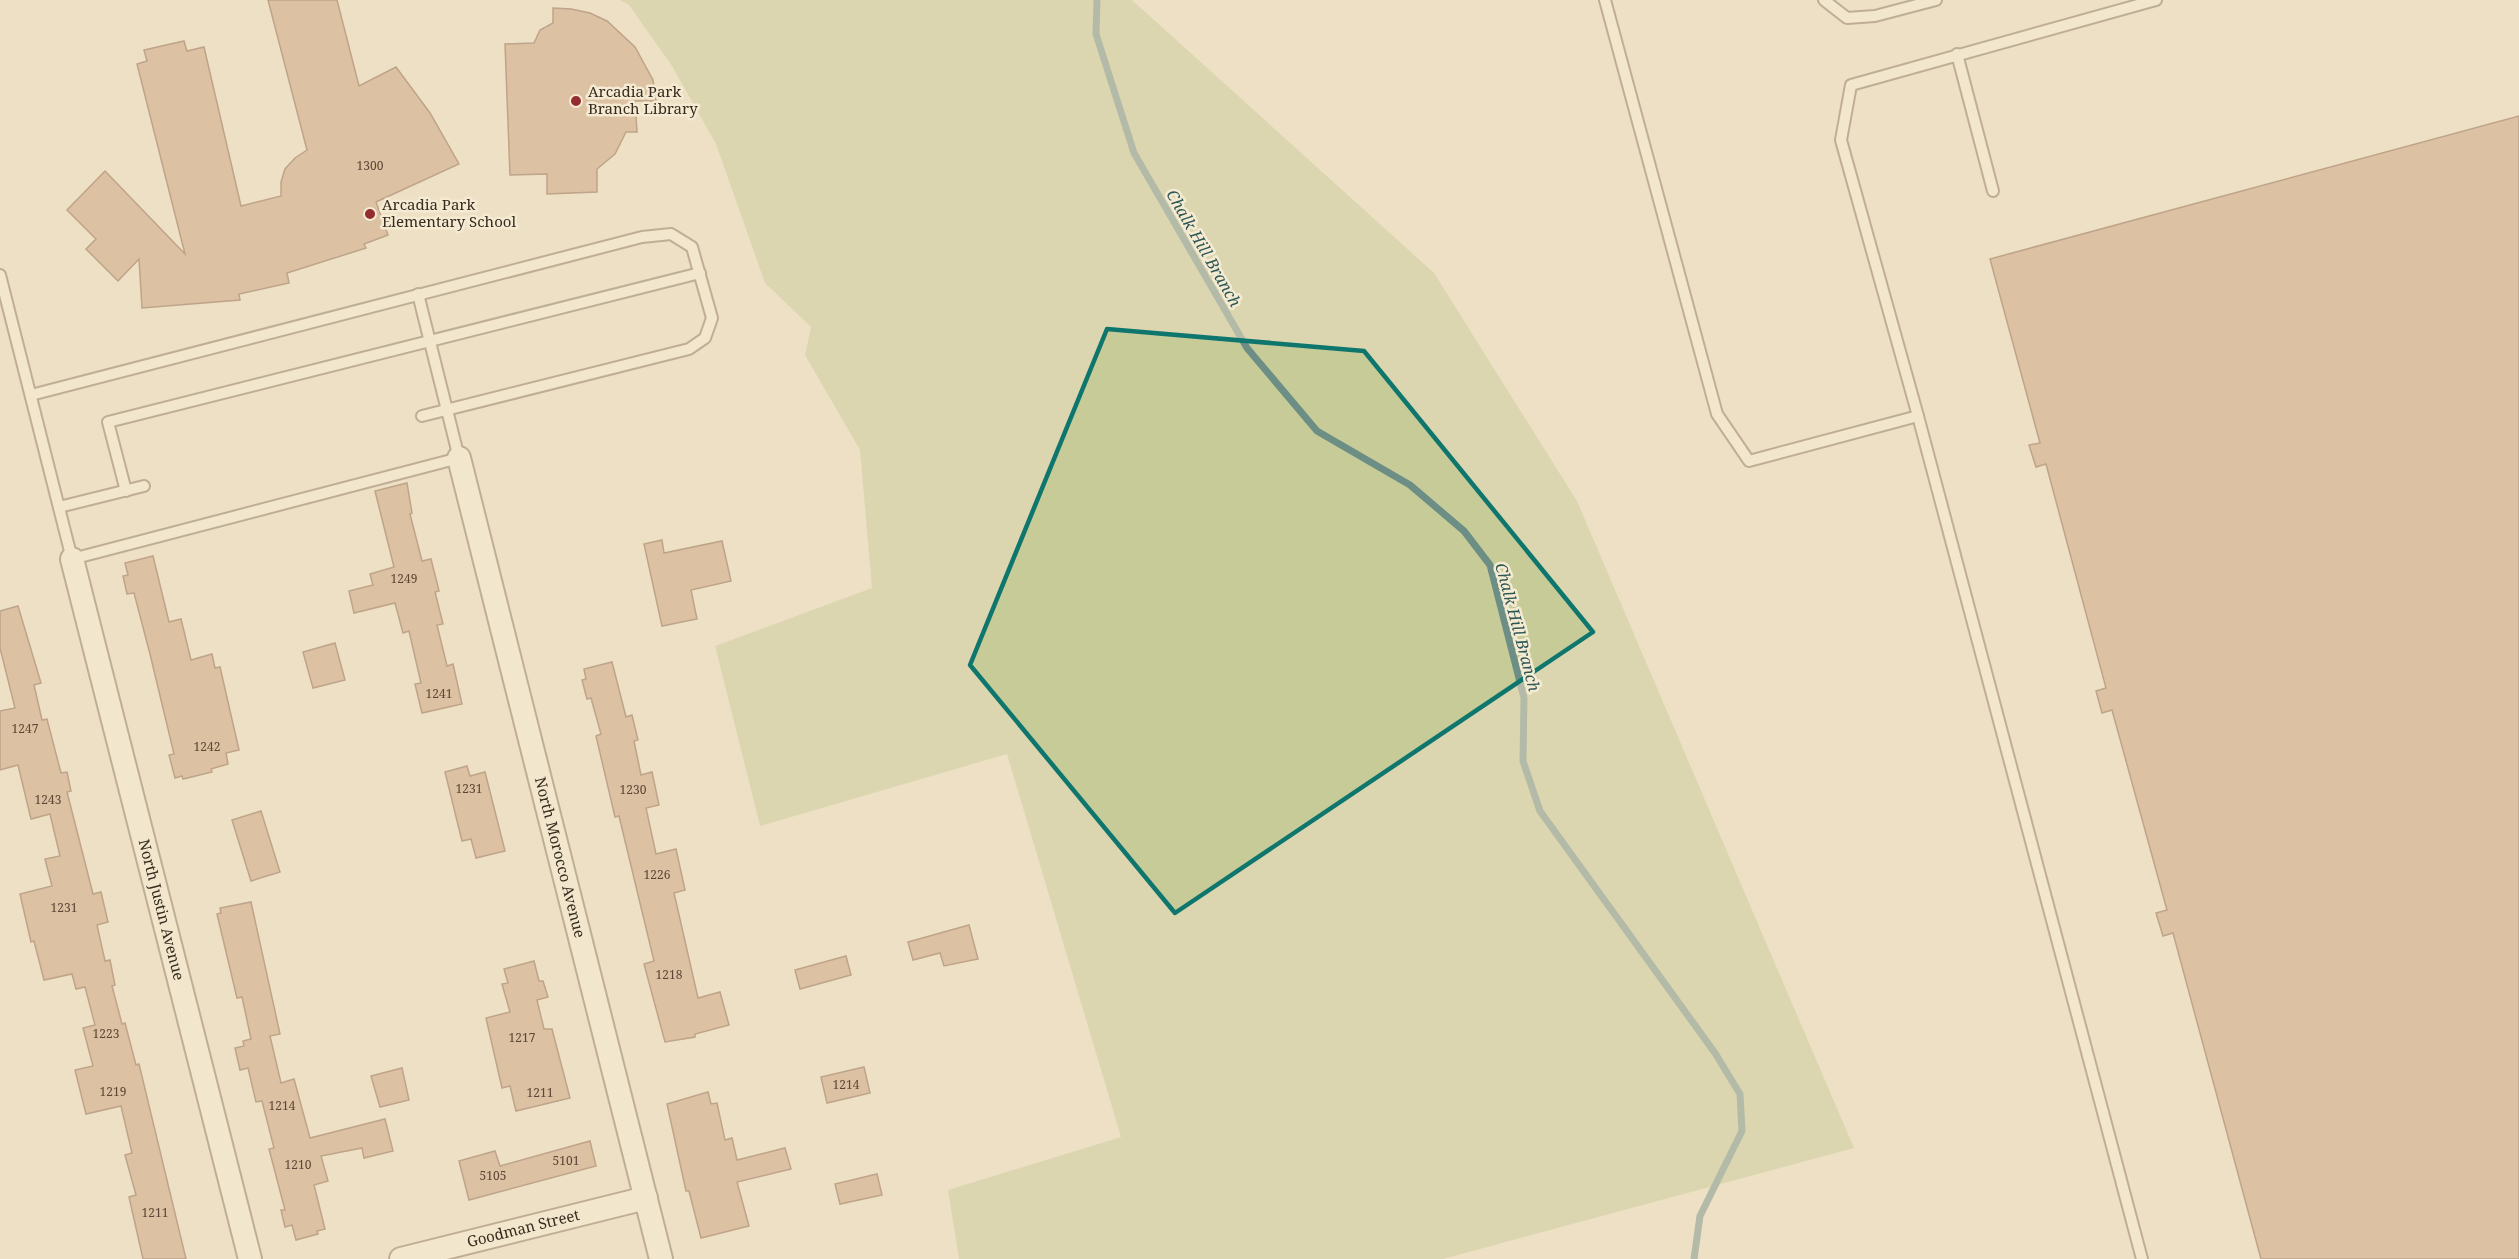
<svg xmlns="http://www.w3.org/2000/svg" width="2519" height="1259" viewBox="0 0 2519 1259" font-family="'Noto Serif',serif">
<style>
.green{fill:#c6cb98}
.lines{fill:none;stroke-linecap:round;stroke-linejoin:round}
.stream{stroke:#6d8e85;stroke-width:7}
.building{fill:#ca9b7b;stroke:#865b41;stroke-width:1.5}
.service-casing{stroke:#87725b;stroke-width:14}
.minor-casing{stroke:#87725b;stroke-width:26}
.service{stroke:#f8eed7;stroke-width:10}
.minor{stroke:#f8eed7;stroke-width:22}
.marked{fill:none;stroke:#0f766e;stroke-width:4.5;stroke-linejoin:round}
.poi-dot{fill:#952c2e;stroke:#f5ebd3;stroke-width:2}
.labels{text-anchor:middle;stroke-width:5;stroke-linejoin:round;paint-order:stroke}
.number-label{font-size:12px;fill:#5c4635}
.poi-label{font-size:15px;fill:#372a1e;stroke:#f5ebd3;text-anchor:start}
.street-label{font-size:15px;fill:#372a1e;stroke:#f5ebd3}
.water-label{font-size:16px;font-style:italic;fill:#2e5754;stroke:#f5ebd3}
</style>
<rect width="100%" height="100%" fill="#ede0c4"/>
<path class="green" d="M620,0h512l302,273 143,228 277,647 -411,111h-484l-11,-69 173,-53 -114,-383 -247,72 -45,-180 157,-58 -12,-138 -55,-95 6,-28 -46,-44 -49,-139 -44,-78 -43,-61z"/>
<g class="lines">
<path class="stream" d="M1097,0l-1,34 38,119 113,195 70,83 93,54 54,46 26,34 34,133 -1,63 17,50 175,242 25,41 2,37 -42,85 -6,43"/>
</g>
<g class="building">
<path d="M268,0h69l22,86 37,-19 34,46 29,51 -83,38 12,33 -24,9 2,4 -79,25 2,10 -50,11 1,6 -98,8 -3,-49 -21,22 -32,-32 10,-10 -29,-29 38,-39 80,83 -48,-190 10,-3 -3,-11 40,-9 3,10 17,-4 37,159 40,-10v-14l4,-13 10,-11 12,-8z"/>
<path d="M553,8l18,1 19,4 17,8 28,26 18,33 3,21h-21l2,31h-11l-11,22 -18,15v23l-50,2v-20l-37,1 -5,-131 29,-1 6,-13 13,-7z"/>
<path d="M2519,116v1143h-258l-88,-326 -10,3 -7,-23 11,-3 -55,-200 -10,3 -6,-22 10,-3 -60,-224 -10,3 -7,-22 11,-2 -50,-184z"/>
<path d="M407,483l5,30 -2,1 12,47 9,-2 8,32 -4,1 8,32 -6,1 10,41 6,-2 9,40 -40,9 -7,-29 6,-1 -12,-52 -6,2 -8,-30 -41,10 -5,-22 24,-6 -3,-11 24,-7 -19,-76z"/>
<path d="M662,540l2,13 58,-12 9,40 -40,9 6,29 -35,7 -18,-82z"/>
<path d="M153,556l16,66 12,-3 10,41 21,-6 3,14 5,-1 19,83 -13,3 2,11 -17,5 1,3 -29,7 -1,-3 -7,2 -6,-23 5,-1 -24,-100 -16,-61 -7,1 -4,-18 5,-1 -3,-12z"/>
<path d="M18,606l23,77 -7,2 8,35 5,-1 14,54 6,-1 4,19 -4,1 26,102 8,-2 7,30 -11,3 8,36 5,-1 5,25 -3,1 10,38 3,-1 11,42 3,-1 47,195h-43l-14,-62 7,-2 -11,-40 7,-2 -11,-47 -35,8 -11,-44 18,-4 -10,-38 12,-3 -10,-38 -9,2 -4,-15 -28,6 -10,-39 -3,1 -11,-48 32,-8 -7,-27 15,-3 -10,-42 -19,5 -13,-54 -18,5v-59l15,-3 -15,-60v-37z"/>
<path d="M335,643l10,37 -32,8 -10,-36z"/>
<path d="M612,662l14,55 6,-2 6,25 -4,1 7,34 11,-3 7,33 -13,3 10,46 20,-5 9,41 -11,3 24,105 22,-6 9,33 -34,9v3l-30,5 -21,-78 10,-3 -35,-145 -4,1 -19,-81 5,-2 -10,-36 -4,1 -5,-19 4,-1 -2,-10z"/>
<path d="M467,766l3,10 15,-4 20,79 -29,7 -5,-19 -9,2 -17,-69z"/>
<path d="M261,811l19,61 -29,9 -19,-61z"/>
<path d="M251,902l29,132 -10,2 11,47 13,-4 16,59 75,-19 8,32 -29,7 -2,-10 -41,8 7,25 -14,4 11,44 -8,2 1,3 -22,6 -4,-15 -7,2 -4,-17h4l-16,-61 5,-1 -12,-47 -6,1 -8,-34 -8,2 -5,-22 9,-2 -1,-5 8,-2 -9,-42 -5,1 -20,-84 4,-1 -1,-5z"/>
<path d="M969,925l9,34 -34,7 -4,-13 -27,7 -5,-18z"/>
<path d="M846,956l5,19 -51,14 -5,-19z"/>
<path d="M534,961l5,20h4l5,16 -11,3 7,29h8l18,69 -54,13 -6,-25 -8,2 -16,-70 24,-6 -8,-28 6,-1 -4,-14z"/>
<path d="M864,1067l6,26 -43,10 -6,-26z"/>
<path d="M402,1068l7,32 -29,7 -9,-31z"/>
<path d="M708,1092l3,12 6,-1 8,37 7,-2 5,22 48,-12 6,21 -54,13 12,44 -48,12 -12,-47h-3l-19,-87z"/>
<path d="M590,1141l6,25 -127,34 -10,-39 36,-10 5,15z"/>
<path d="M877,1174l5,21 -42,9 -5,-20z"/>
</g>
<g class="lines">
<g class="service-casing">
<g id="service">
<path d="M1605,0l112,414 32,47 169,-45"/>
<path d="M1824,0l23,18 28,-2 61,-16"/>
<path d="M1957,54l36,137"/>
<path d="M0,275l72,284 387,-101 -41,-164"/>
<path d="M31,395l611,-158 29,-3 21,13 20,71 -7,20 -16,11 -267,67"/>
<path d="M126,491l-18,-69 592,-149"/>
<path d="M59,507l85,-21"/>
<path d="M2142,1259l-224,-843 -77,-276 10,-55 305,-85"/>
</g>
</g>
<g class="minor-casing">
<g id="minor">
<path id="s1" d="M459,458l202,801"/>
<path id="s2" d="M72,559l178,700"/>
<path id="s3" d="M401,1259l245,-61"/>
</g>
</g>
<use href="#service" class="service"/>
<use href="#minor" class="minor"/>
</g>
<path d="M0 0H2519V1259H0ZM1107,329l257,22 229,281 -418,281 -205,-248z" fill="#ede0c4" fill-opacity=".55" fill-rule="evenodd"/>
<path class="marked" d="M1107,329l257,22 229,281 -418,281 -205,-248z"/>
<g class="poi-dot">
<circle cx="576" cy="101" r="6"/>
<circle cx="370" cy="214" r="6"/>
</g>
<g class="labels">
<g class="number-label">
<text x="370" y="170">1300</text>
<text x="404" y="583">1249</text>
<text x="439" y="698">1241</text>
<text x="25" y="733">1247</text>
<text x="207" y="751">1242</text>
<text x="469" y="793">1231</text>
<text x="633" y="794">1230</text>
<text x="48" y="804">1243</text>
<text x="657" y="879">1226</text>
<text x="64" y="912">1231</text>
<text x="669" y="979">1218</text>
<text x="106" y="1038">1223</text>
<text x="522" y="1042">1217</text>
<text x="846" y="1089">1214</text>
<text x="113" y="1096">1219</text>
<text x="540" y="1097">1211</text>
<text x="282" y="1110">1214</text>
<text x="566" y="1165">5101</text>
<text x="298" y="1169">1210</text>
<text x="493" y="1180">5105</text>
<text x="155" y="1217">1211</text>
</g>
<g class="poi-label">
<text x="588" y="97">Arcadia Park<tspan x="588" dy="17">Branch Library</tspan></text>
<text x="382" y="210">Arcadia Park<tspan x="382" dy="17">Elementary School</tspan></text>
</g>
<g class="street-label">
<text dy="5" stroke="none"><textPath href="#s1" startOffset="412">North Morocco Avenue</textPath></text>
<text dy="5" stroke="none"><textPath href="#s2" startOffset="362">North Justin Avenue</textPath></text>
<text dy="5" stroke="none"><textPath href="#s3" startOffset="126">Goodman Street</textPath></text>
</g>
<g class="water-label">
<text transform="translate(1204 248) rotate(60)" y="6">Chalk Hill Branch</text>
<text transform="translate(1518 627) rotate(75)" y="6">Chalk Hill Branch</text>
</g>
</g>
</svg>
